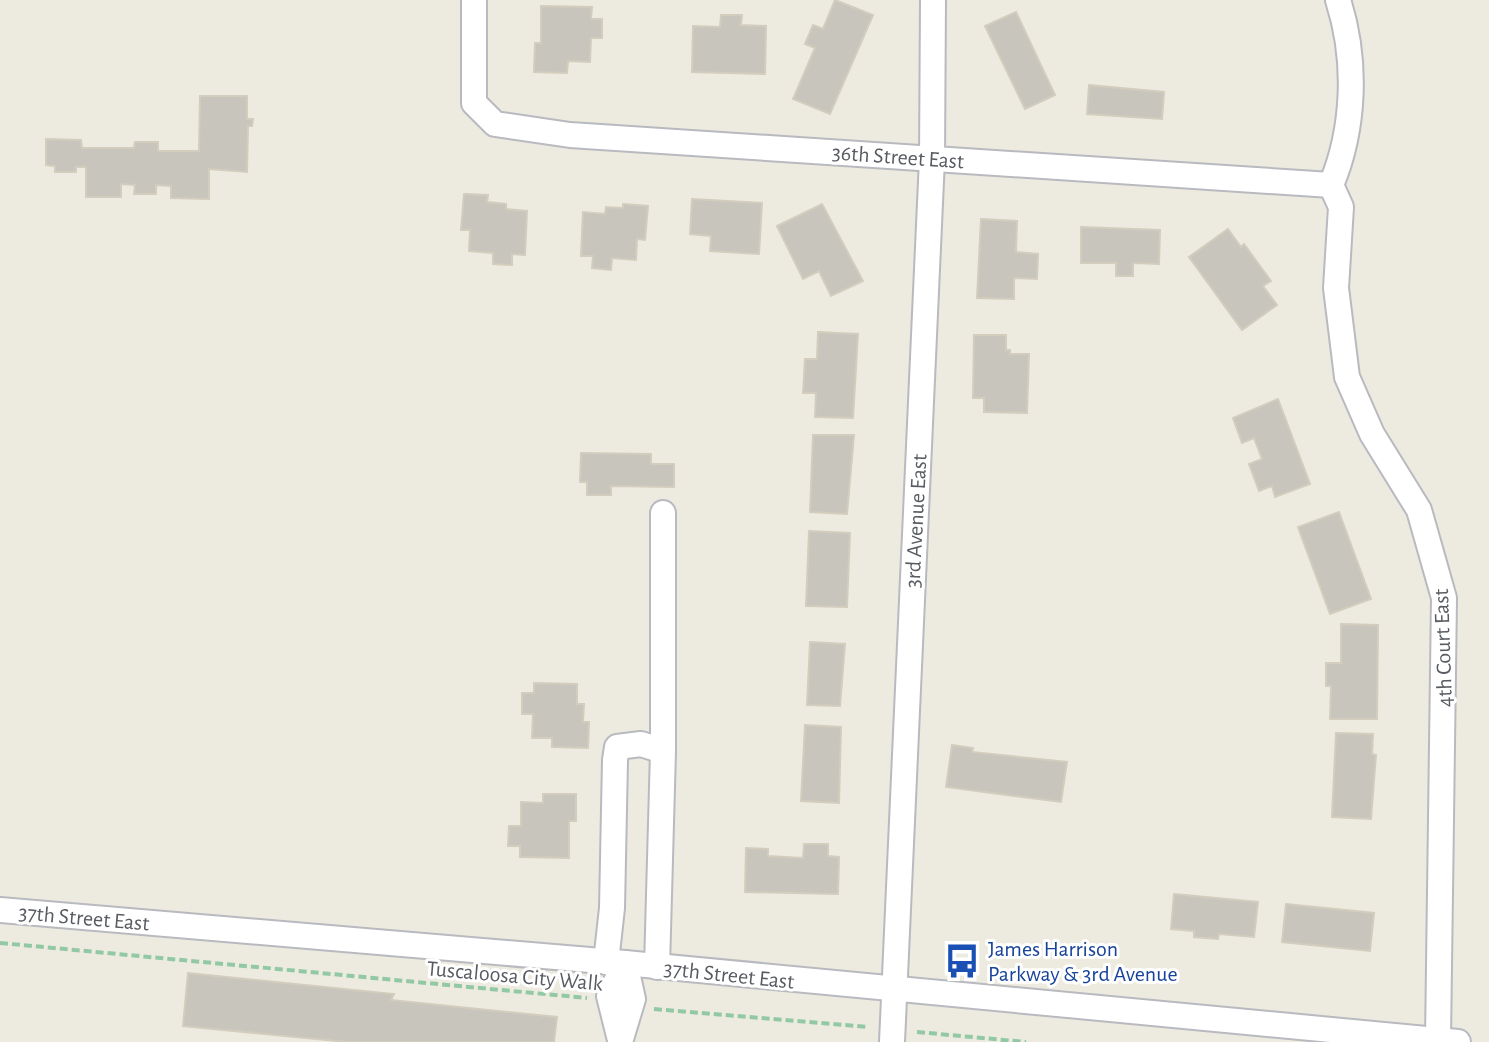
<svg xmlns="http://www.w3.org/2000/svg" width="1489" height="1042" viewBox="0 0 1489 1042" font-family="'Alegreya Sans',sans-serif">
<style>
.building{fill:#c8c5bd;stroke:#d2cdbd;stroke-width:2}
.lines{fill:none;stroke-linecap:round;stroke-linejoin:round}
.minor-casing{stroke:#b8bac0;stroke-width:28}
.path{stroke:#92c9a4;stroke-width:4;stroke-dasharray:8 4;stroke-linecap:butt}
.minor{stroke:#fff;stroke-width:24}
.labels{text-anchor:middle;stroke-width:6;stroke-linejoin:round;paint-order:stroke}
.street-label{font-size:22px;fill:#585c62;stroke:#fff}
.transit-label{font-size:22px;fill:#164399;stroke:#fff;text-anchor:start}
</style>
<rect width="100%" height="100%" fill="#edebdf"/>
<g class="building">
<path d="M835,0l38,15 -43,99 -37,-15 22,-51 -10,-4 8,-19 10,4z"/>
<path d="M541,6l51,1 -1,12h11v19h-11l-1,24 -22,-1 -1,12 -33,-1 1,-29h6z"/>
<path d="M1016,12l39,83 -30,14 -40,-83z"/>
<path d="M721,15h21l-1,10 25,1 -1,48 -73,-2 1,-46 27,1z"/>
<path d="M1089,85l75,7 -2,27 -75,-5z"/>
<path d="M200,96h47v23h6l-1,7h-4l-1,46 -38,-3v30l-38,-1v-12l-15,-1v9h-22l1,-9 -14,-1v13h-35v-30h-10v5h-21v-6l-9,-1v-26l35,1 1,8h52l1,-6h23v9h41z"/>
<path d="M464,194l24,1 -1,7 19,2v5l21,2 -2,44 -13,-1v11l-19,-1v-11l-24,-2 1,-21h-9z"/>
<path d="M692,199l70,4 -3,51 -49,-3 1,-15 -21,-2z"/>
<path d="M623,204l25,2 -3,34 -8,-1 -1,21 -24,-2 -1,12 -19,-2 1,-12h-12l2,-44 22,2 1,-7 17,1z"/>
<path d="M822,204l41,77 -32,15 -12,-25 -16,8 -26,-53z"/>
<path d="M981,219l36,2 -1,31 22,2 -1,25 -23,-1v21l-37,-1z"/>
<path d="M1081,227l79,3 -1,34 -26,-1v13h-17v-13h-35z"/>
<path d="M1228,229l13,18 3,-3 27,37 -8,5 14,19 -35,25 -53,-73z"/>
<path d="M818,332l40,2 -5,84 -38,-1 1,-24h-13l2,-34h12z"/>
<path d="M974,335h32v15h4v4h19l-2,59 -43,-1v-14h-11z"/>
<path d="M1278,399l32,85 -35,13 -3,-11 -13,5 -10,-27 13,-5 -8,-21 -12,5 -9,-25z"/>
<path d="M813,435h41l-7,79 -37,-2z"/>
<path d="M581,453l70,1v10h23v23l-63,-1v9h-24v-13h-7z"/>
<path d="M1339,512l32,87 -41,15 -32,-87z"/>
<path d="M809,531l41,2 -3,74 -41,-1z"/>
<path d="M1341,624l37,1 -1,94h-47l1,-33h-5v-23h15z"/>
<path d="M810,642l35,2 -5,62 -33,-1z"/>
<path d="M534,683l43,1v20h7l-1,18h6l-1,26 -36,-1v-9h-20l1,-24h-11v-21h12z"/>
<path d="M805,725l36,2 -2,76 -38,-2z"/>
<path d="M1336,733l37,1 -1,20 4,1 -5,64 -39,-2z"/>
<path d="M952,745l21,3 -1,4 95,10 -6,40 -115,-15z"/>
<path d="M543,794h33v27h-7v37l-49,-1v-11h-12l1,-20h12v-24l22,1z"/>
<path d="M804,844h24v12l11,1 -1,37 -93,-2 1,-44 22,1v7l35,2z"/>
<path d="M1174,894l84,8 -4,35 -35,-3 -1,5 -24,-2v-6l-23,-2z"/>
<path d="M1286,904l88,9 -4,38 -88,-9z"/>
<path d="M188,973l206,21 -3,6 166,17 -3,25h-207l-164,-16z"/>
</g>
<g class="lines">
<g class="minor-casing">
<g id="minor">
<path d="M474,0v103l21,21 75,11 761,50"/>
<path d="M1331,185l10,22 -5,81 11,89 25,57 47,76 25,88 -6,442"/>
<path d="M1331,185c24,-57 26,-126 7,-185"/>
<path d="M663,751v-238"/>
<path d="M0,910l625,53 833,79"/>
<path d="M606,962l6,-54 3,-148 2,-13 24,-3 22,7 -6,216"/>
<path d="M620,1040l-11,-44 16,-33"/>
<path d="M620,1042l13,-43 -8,-36"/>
<path d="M892,1042l40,-883 1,-159"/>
</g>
</g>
<g class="path">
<path d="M0,943l587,55"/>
<path d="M654,1009l215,18"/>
<path d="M917,1032l109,10"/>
</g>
<use href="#minor" class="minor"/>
</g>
<defs>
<g id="bus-bare" transform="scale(2.76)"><path d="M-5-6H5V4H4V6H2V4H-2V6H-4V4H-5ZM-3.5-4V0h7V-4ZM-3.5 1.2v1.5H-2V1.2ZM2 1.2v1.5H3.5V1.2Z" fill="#1a4fb4" stroke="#fff" stroke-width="2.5" paint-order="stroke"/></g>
</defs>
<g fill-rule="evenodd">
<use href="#bus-bare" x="962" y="961"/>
</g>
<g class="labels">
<g class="street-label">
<text transform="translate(898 156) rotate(4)" y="8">36th Street East</text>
<text transform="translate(915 521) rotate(-87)" y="8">3rd Avenue East</text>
<text transform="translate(1442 648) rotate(-92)" y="8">4th Court East</text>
<text transform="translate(84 917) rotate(5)" y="8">37th Street East</text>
<text transform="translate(729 974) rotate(6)" y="8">37th Street East</text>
<text transform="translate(515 975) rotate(5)" y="8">Tuscaloosa City Walk</text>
</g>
<g class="transit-label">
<text x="988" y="956">James Harrison<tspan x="988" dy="25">Parkway &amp; 3rd Avenue</tspan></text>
</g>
</g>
</svg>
